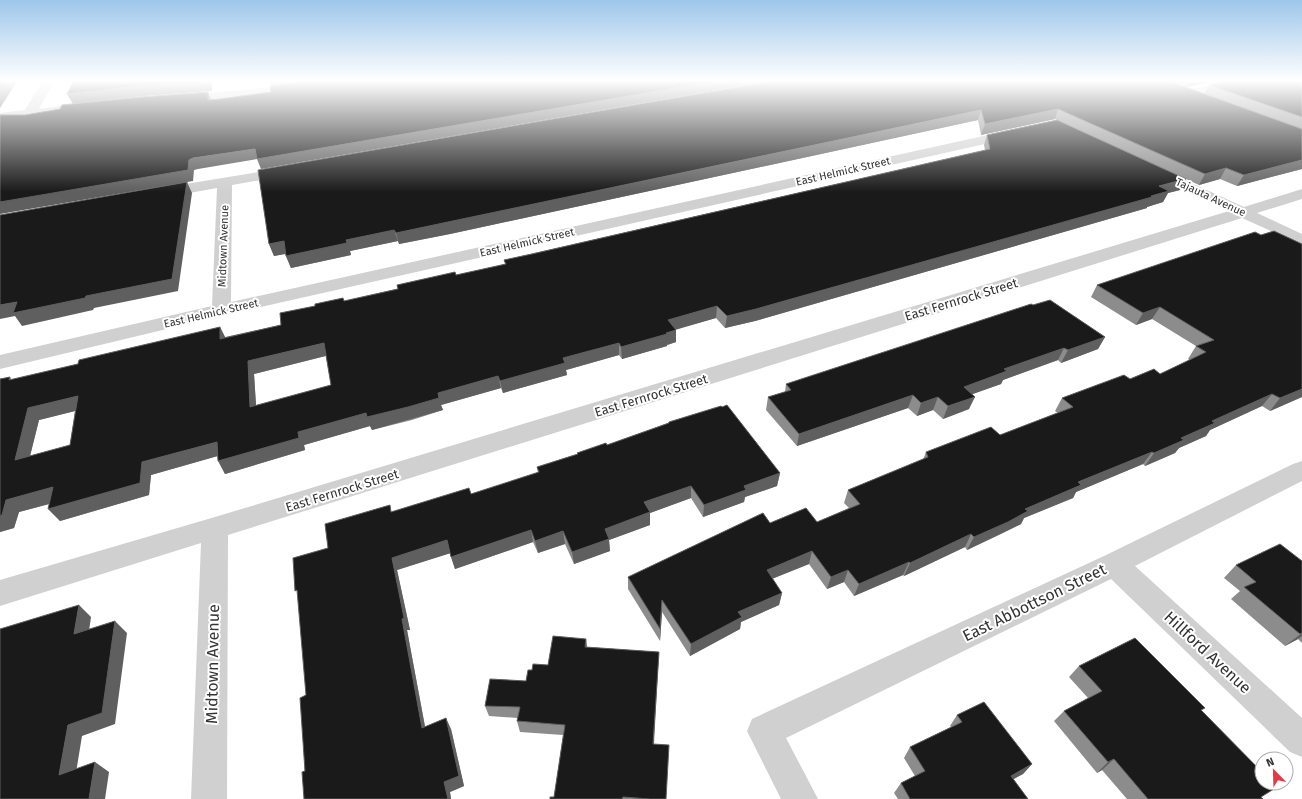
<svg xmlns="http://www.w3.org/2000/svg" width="1302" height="799" viewBox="0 0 1302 799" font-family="'Fira Sans',sans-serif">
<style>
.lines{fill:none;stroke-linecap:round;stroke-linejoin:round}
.minor{fill:#d0d0d0;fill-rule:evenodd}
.wall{fill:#8c8c8c;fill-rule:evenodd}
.shaded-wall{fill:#5f5f5f}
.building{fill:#1a1a1a;stroke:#5f5f5f;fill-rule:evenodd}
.labels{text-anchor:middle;stroke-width:4;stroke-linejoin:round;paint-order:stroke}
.far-street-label{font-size:11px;fill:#333;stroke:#fff}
.street-label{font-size:13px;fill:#333;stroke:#fff}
.near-street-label{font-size:16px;fill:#333;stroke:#fff}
</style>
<rect width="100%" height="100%" fill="#fff"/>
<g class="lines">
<g class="minor">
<path d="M43,80h12l-16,29 43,-6 4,1 2,3 -2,3 -4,1 -82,10v-8l25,-3z"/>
<path d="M325,80h31l-2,2 -4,1 -105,15 -65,5 -4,-1 -2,-3 2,-3 4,-1 65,-5z"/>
<path d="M1228,80h21l-2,2 -61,15 -4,-2 -2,-2 2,-2z"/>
<path d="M1015,129l5,1 2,3 -2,3 -799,180 -221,53v-14l212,-49 5,-118 -56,10 -5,-2 -3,-3 3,-3 5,-2 128,-21 5,1 2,3 -2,3 -5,1 -57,10 -1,117z"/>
<path d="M1156,167l88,40 58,-18v10l-45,14 45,21v11l-60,-27 -1014,317 -1,264h-36l10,-256 -201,63v-26l215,-63 1014,-306 -78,-37 -2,-3 2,-3z"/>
<path d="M1302,461v20l-167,85 167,152v39l-12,-5 -179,-173 -325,159 32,61h-37l-34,-68 5,-12 352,-163 189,-92z"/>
</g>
</g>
<g class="wall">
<path d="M778,80h443l-34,7 17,7 5,-9 93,-5v89l-65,17 -17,-7 -21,6 -133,-61 114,66 -12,3 -5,9 -16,5v1l-392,113 -30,7 -9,-10 -40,11v13l-9,3v1l-45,13 -3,-4 -53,15 1,5 -64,18 -2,-5 -60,17 2,5 -31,10 -40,10 -2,-4 -66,19 1,5 -80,24 -8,-18 -66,19 -2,20 -89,26 -11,-17 -30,8 -5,16 -14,4v-153l10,-2 2,3 66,-16 142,-37 5,10 56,-12 63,-24 161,-37 -1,-4 481,-110 -1,-5 3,-10 70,-15 -2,-1 -74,16 -3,-15 -528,114 -51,10 -1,-3 -48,10 1,4 -60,13 -5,-12v-2l-12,2 -5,-12zM326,356l5,29 -75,21 -2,-32zM75,411l-5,34 -40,11 9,-36z"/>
<path d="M1261,235l41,9v153l-32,14 -8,-5 -52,24 -4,6 -27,12 -4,5 -30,13 -2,-2 -67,28 -3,6 -49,20 -3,6 -20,10 -34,16 -2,-3 -61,29 -1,-1 -49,21 -10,-14 -17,7 -18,-25 -37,15 10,14 -3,12 -38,17 -1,7 -50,27 -28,-44 -2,29 -32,-52v-12l142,-54 47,-1 32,-14 -5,-5 4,-13 75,-30 3,-8 74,-17 58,-22 -3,-2 7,-13 68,-19 30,-5 30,-14 -2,-1 8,-13 -44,-27 -16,6 -45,-28 6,-12z"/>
<path d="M1033,305l72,32 -7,12 -37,14 -3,-3 -55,20 -2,4 -29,10 -3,15 -26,10 -10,-9 -16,6 -9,-8 -111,38 -31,-36 2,-13 17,-5 1,-8z"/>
<path d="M669,422l111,51 -3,13 -32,11 -1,5 -41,15 -12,-19 -41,15v12l-41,15 1,11 -36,13 -9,-20 -27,9 -5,-11 -78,27 -5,-16 -53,17 13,60h-3l18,96 26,3 13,57 -14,6 1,7h-147l2,-104 22,-147 65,-36 78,-18 67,-21 -1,-6 40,-13v-1l30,-8 61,-22z"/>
<path d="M1302,561v82l-4,-4 -13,7 -54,-47 9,-8 -16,-13 12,-13z"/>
<path d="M586,639l1,8 72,5 -5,92 12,55h-116l4,-2 9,-62 -43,-3 -3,-11 1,-3 -29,-2 -4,-10 41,-25 6,-11 16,-5z"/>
<path d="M1079,666l123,45 61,88h-136l-25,-29 -5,3 -43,-52 10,-10 24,-13 -19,-21z"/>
<path d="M957,715l75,49 -9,10 -10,5 15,20h-130l-4,-6 7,-10 14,-7 -11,-18 6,-11 41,-20 -1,-1z"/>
</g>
<g class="shaded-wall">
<path d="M7,80h11l-18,28v-18z"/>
<path d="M209,80h3v11l-68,5 -71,8 -6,-10 72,-8z"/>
<path d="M269,80h45l-43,5z"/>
<path d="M723,80h53l-515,89 -4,-10 -59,10 -4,1 -1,11 -193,33v-12l189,-42 4,-2z"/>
<path d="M1191,80h30l-34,7z"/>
<path d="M208,92l4,10 -4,-2z"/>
<path d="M1058,109l-3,10 -74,16 4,-11z"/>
<path d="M981,110l-3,10 -528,114 -51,10 -3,-11z"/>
<path d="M1302,160v9l-65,17 7,-11z"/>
<path d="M1226,168l-6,11 -21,6 6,-11z"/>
<path d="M1186,179l-6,11 -12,3 -5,9 -16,5v1l-392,113 -30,7 2,-12 432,-130z"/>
<path d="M187,182l5,11 -14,98 -84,17 -1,2 -71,16 -7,-10 -15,3v-14l17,-3 69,-6z"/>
<path d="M394,230l4,11 -48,10 1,4 -60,13 -5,-12 60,-16z"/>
<path d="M284,241l5,12 -15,3 -5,-12z"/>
<path d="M717,306l-1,12 -48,14v-12z"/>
<path d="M1160,307l-8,12 -16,6 7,-12z"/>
<path d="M220,327l6,12h-6z"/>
<path d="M676,330v12l-9,3v1l-45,13 -1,-12z"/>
<path d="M1105,337l-7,12 -37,14 7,-13z"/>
<path d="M324,343l5,12 -75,19 3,46 -7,-13 -2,-46z"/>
<path d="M619,343v12l-53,15 1,5 -64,18 -3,-12 63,-23z"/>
<path d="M1064,348l-6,12 -55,20 -2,4 -42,15 5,-12 40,-18z"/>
<path d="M498,376l3,12 -60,17 2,5 -71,20 -2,-4 -66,19 1,5 -80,24 -7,-13 80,-29z"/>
<path d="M1302,389v8l-32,14 10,-13z"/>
<path d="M1272,394l-10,12 -52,24 -4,6 -27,12 -4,5 -30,13 9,-13 27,-15 31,-17z"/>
<path d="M913,395l-5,13 -111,38 2,-12z"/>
<path d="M78,396l9,12 -48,12 -13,52 -11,-12 13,-52z"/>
<path d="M938,397l-5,13 -16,6 4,-13z"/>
<path d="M975,397l-6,12 -26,10 5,-13z"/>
<path d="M217,442l8,12 -74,21 -2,20 -89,26 -12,-12 94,-47z"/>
<path d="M1152,452l-9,12 -67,28 -3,6 -49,20 -3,6 -54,26 7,-13 51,-28 53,-27z"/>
<path d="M780,473l-3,13 -32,11 -1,5 -41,15 1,-12 40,-19z"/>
<path d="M691,486v12l-41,15v12l-41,15 1,11 -36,13 -2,-12 33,-23 39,-27z"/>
<path d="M53,487l11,13 -45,12 -5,16 -14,4v-16l6,-16z"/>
<path d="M531,530l2,12 -78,27 -4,-12z"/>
<path d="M563,531l2,13 -27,9 -3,-12z"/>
<path d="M971,534l-6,13 -61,29 6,-13z"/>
<path d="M447,540l4,13 -54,17 13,60h-3l20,108 -5,-10 -20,-109 -10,-61z"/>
<path d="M812,551l-3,13 -45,18 3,-12z"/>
<path d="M909,562l-6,13 -49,21 5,-12z"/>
<path d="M848,570l-4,12 -17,7 4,-12z"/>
<path d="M782,593l-3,12 -38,17 -1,7 -50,27 1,-12 47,-32z"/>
<path d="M662,600v12l-2,29v-12z"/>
<path d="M79,605l12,12 -4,28 -13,-11z"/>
<path d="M115,621l12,12 -12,91 -33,12 -8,49 -15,-10 9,-50z"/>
<path d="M1302,633v3l-4,3 -13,7z"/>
<path d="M586,639l1,11 -2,-3z"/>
<path d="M659,652l-1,11 -5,91v-10z"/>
<path d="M446,718l5,11 13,57 -14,6 1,7h-3l-4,-17z"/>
<path d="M1114,759l-12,11 -5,3 11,-11z"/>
<path d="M95,762l14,10 -4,27h-16z"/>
<path d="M1032,764l-9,10 -22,12 10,-10z"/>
</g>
<g class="building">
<path d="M0,80h7l-7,10z"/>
<path d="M74,80h135v1l-70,5 -72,8z"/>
<path d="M314,80h409l-466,79 -2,-10 -62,9 -4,2 -1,10 -188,32v-87h25l35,-6 2,-4 78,-8 68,-5v8l12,-1 51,-7 -1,-6z"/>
<path d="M778,80h388l136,49v31l-58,15 -18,-7 -21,6 -147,-65 -73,15 -4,-14 -533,112 -52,11 -2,-3 -48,10 1,3 -61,13 -2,-15 -15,3 -11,-74z"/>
<path d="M1229,80h73v37l-93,-32z"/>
<path d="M1057,120l129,59 -27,7 10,5 -18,5 1,1 -396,112 -29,7 -10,-10 -49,14 8,10 -10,3 1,1 -46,13 -2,-4 -56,15 2,5 -65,18 -2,-5 -60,17 1,5 -31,9 -41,10 -1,-4 -68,19 1,6 -81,23 -1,-19 -75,20 -2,21 -92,26 5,-22 -47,13 -4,15 -2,1v-137l10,-2 -1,3 69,-16 1,-4 141,-33v12l61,-14 -1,-12 35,-7v-2l28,-6 1,3 54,-12 -1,-4 58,-13 1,3 50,-11 -2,-4 28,-6 458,-105 -3,-14zM324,343l7,42 -81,22 -2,-46zM78,396l-8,49 -55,15 13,-52z"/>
<path d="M187,182l-15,97 -86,17 -1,2 -72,15 4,-11 -17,3v-90z"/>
<path d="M1274,231l28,13v145l-22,9 -8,-4 -60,27 3,2 -34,15 3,2 -30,13 -2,-1 -74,30 3,3 -56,24 3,2 -20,11 -34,15 -3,-3 -61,29 -1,-1 -50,22 -11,-14 -17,7 -19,-26 -45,19 15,23 -44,19 4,5 -51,27 -29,-44 -2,29 -32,-52 135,-64 7,10 36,-15 11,14 43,-18 -12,-14 80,-33 -2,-5 65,-25 9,8 73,-28 -11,-9 62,-23 6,4 24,-10 6,5 46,-22 -10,-6 18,-6 -54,-33 -17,6 -46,-28 158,-53 6,3z"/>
<path d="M1050,300l55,37 -37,13 -4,-2 -60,21 3,2 -43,16 11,10 -27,9 -10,-9 -17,6 -8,-8 -114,39 -31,-37 23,-7 -5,-6 245,-80 2,1z"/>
<path d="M727,405l53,68 -36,13 2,4 -42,15 -13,-19 -47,16 6,10 -45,17 4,10 -37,13 -9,-21 -28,10 -4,-11 -80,27 -4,-17 -55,18 12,60 -2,1 20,109 24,-10 13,58 -15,6 4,17h-144l-2,-27 3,-1 -5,-73 6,-3 -9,-105 -2,1 -2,-33 35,-10 -3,-24 65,-19 1,7 78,-24 2,6 68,-22 -2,-5 41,-13 -1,-1 29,-10 1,2 62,-22v-1l52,-16 1,1z"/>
<path d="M1280,544l22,17v72l-2,1 -56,-47 12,-5 -20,-17z"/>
<path d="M79,605l-5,29 41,-13 -13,92 -34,12 -9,50 36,-13 -6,37h-89v-170z"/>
<path d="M553,636l33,3 -1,8 74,5 -6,92 16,1 -3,54h-16l-27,-2 -1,2h-72v-2h4l11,-72 -48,-4 3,-14 -35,-1 5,-27 36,2 2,-11h4l1,-6 15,1z"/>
<path d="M1135,638l70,70 -4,2 61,62v11h11l4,4 -16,10 2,2h-115l-34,-40 -6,3 -44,-51 38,-20 -23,-25z"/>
<path d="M984,702l48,62 -21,12 17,23h-118l-9,-16 24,-12 -15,-24 52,-25 -5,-7z"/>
</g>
<linearGradient id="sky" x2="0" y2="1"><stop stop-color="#9ec6ea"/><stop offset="0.42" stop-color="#fff"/><stop offset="1" stop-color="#fff" stop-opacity="0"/></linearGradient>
<rect width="1302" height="192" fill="url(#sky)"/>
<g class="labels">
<g class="far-street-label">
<text transform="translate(843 171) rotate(-13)" y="4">East Helmick Street</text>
<text transform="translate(1211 197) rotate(25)" y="4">Tajauta Avenue</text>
<text transform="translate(527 242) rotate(-13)" y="4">East Helmick Street</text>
<text transform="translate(223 246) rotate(-88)" y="4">Midtown Avenue</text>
<text transform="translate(211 313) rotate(-13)" y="4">East Helmick Street</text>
</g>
<g class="street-label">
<text transform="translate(961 299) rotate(-17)" y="5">East Fernrock Street</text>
<text transform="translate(651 395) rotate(-17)" y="5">East Fernrock Street</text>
<text transform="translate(342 490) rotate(-17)" y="5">East Fernrock Street</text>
</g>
<g class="near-street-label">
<text transform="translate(1034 602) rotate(-26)" y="6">East Abbottson Street</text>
<text transform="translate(1208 652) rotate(43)" y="6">Hillford Avenue</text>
<text transform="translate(212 664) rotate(-89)" y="6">Midtown Avenue</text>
</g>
</g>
<g transform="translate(1274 771) rotate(337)"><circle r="19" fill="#ffffff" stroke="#adadad"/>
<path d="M0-3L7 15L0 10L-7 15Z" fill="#e63946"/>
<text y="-6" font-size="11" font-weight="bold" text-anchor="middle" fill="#333333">N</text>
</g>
</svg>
